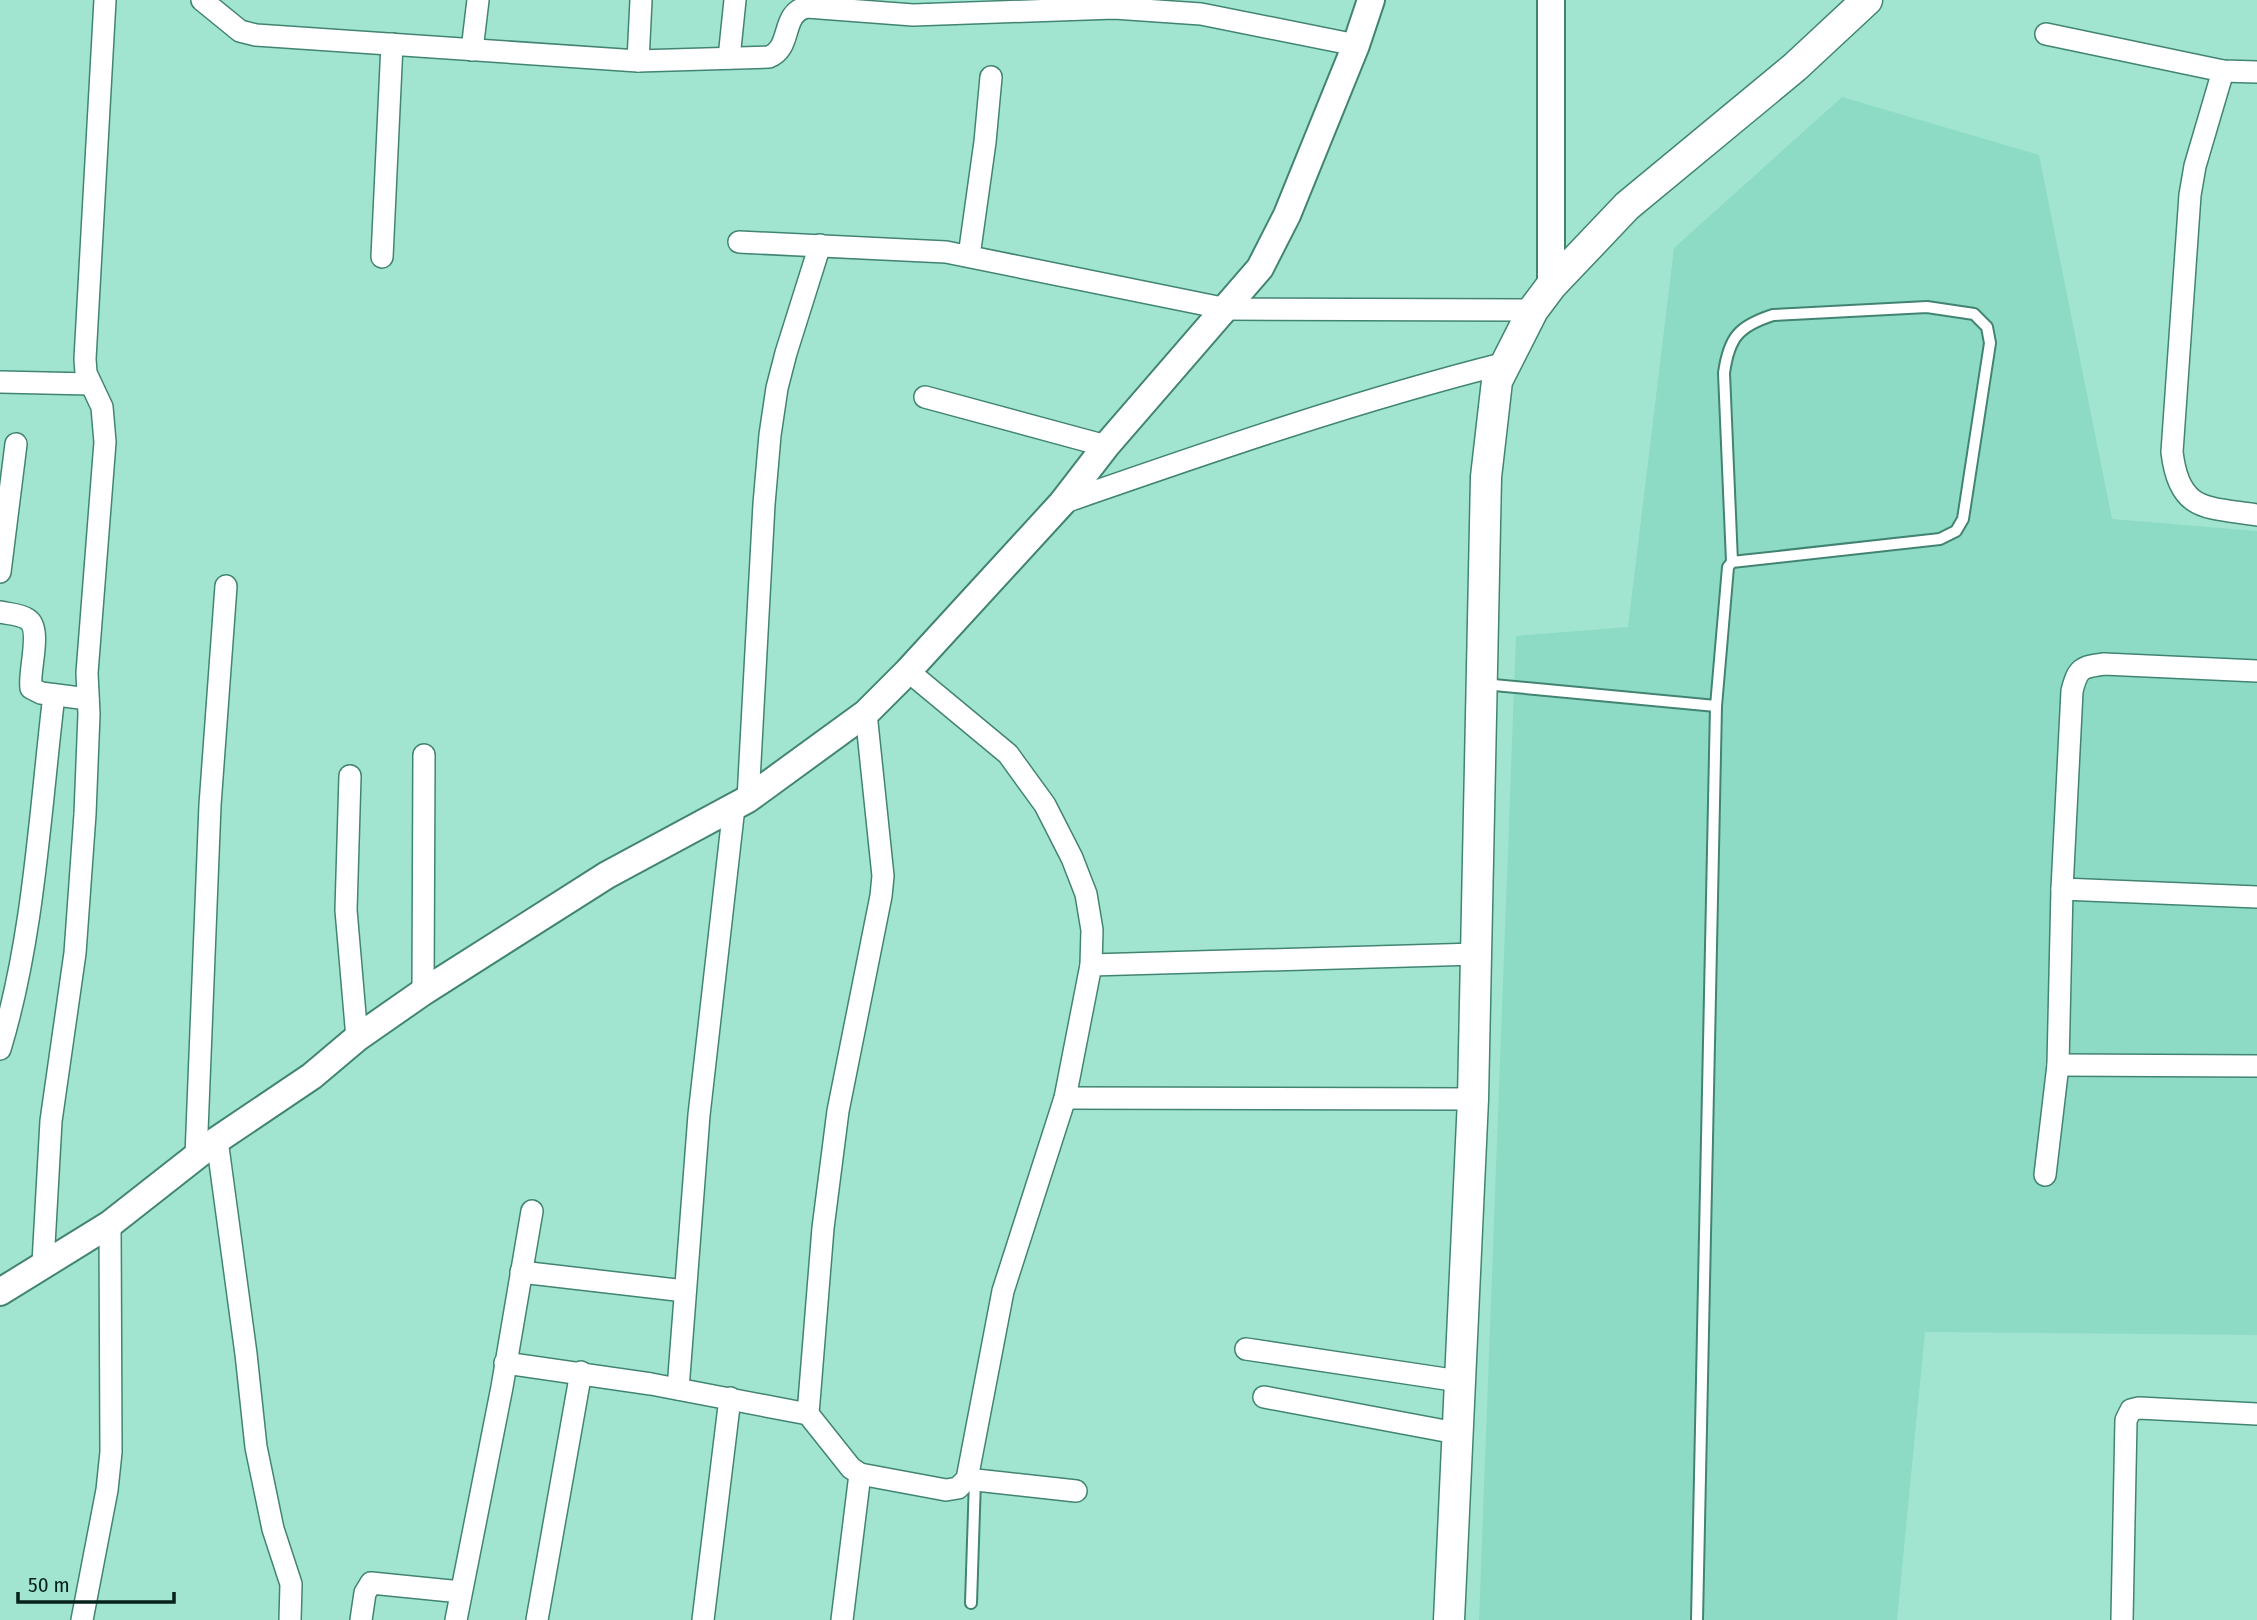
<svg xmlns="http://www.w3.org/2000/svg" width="2257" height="1620" viewBox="0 0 2257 1620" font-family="'Fira Sans Condensed',sans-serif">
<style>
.built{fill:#8ddbc4}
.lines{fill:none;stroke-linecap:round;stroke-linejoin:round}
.service-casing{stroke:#428472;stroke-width:14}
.minor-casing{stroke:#428472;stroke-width:24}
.tertiary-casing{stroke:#428472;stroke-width:30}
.secondary-casing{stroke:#428472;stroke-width:33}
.service{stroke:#fff;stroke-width:10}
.minor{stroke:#fff;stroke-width:21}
.tertiary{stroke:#fff;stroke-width:26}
.secondary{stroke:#fff;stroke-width:30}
</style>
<rect width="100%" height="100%" fill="#a1e5d0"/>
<path class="built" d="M1842,97l197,58 73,364 145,12v804l-332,-3 -28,288h-418l37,-984 112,-9 46,-379z"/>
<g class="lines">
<g class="service-casing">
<g id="service">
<path d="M1483,684l233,22"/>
<path d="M971,1603l4,-123"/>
<path d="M1697,1620l19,-914 12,-139 4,-5 208,-23 16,-8 7,-12 27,-176 -3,-16 -13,-13 -47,-7 -154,8c-34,11 -44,22 -49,58l8,189"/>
</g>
</g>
<g class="minor-casing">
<g id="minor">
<path d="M202,0l38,31 16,4 382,26 131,-4c24,-9 11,-44 38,-50l106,8 201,-7 87,6 155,31"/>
<path d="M2046,34l177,37 34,1"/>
<path d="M472,50l6,-50"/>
<path d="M729,58l6,-58"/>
<path d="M638,61l3,-61"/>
<path d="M2223,71l-28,95 -5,29 -18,257c7,60 34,55 85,63"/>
<path d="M739,242l207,10 281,57 306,1"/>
<path d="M969,256l16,-114 6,-65"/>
<path d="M382,257l10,-213"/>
<path d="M0,382l90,2"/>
<path d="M925,397l181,49"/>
<path d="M1062,503c147,-51 293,-102 444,-140"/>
<path d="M0,572l16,-128"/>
<path d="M0,612c8,2 20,2 27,7 16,9 1,53 4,69l10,5 47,6"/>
<path d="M866,713l17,163 -2,20 -43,215 -15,117 -15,186 43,54 9,6 86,16 12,-2 9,-9 36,-188 62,-193 26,-133 1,-35 -6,-36 -14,-36 -27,-53 -37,-51 -100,-83"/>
<path d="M350,776l-4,134 11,128"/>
<path d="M748,799l16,-295 6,-69 7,-47 9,-35 34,-108"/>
<path d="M2062,889l195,8"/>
<path d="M1091,965l385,-11"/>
<path d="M423,992l1,-237"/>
<path d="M0,1049c34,-112 40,-238 54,-354"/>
<path d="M2058,1065l199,1"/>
<path d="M1065,1098l408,1"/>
<path d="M217,1140l29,214 10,93 17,82 18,55 -1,36"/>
<path d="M196,1156l14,-351 16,-219"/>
<path d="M2045,1175l13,-110 4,-176 10,-198c6,-23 9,-24 32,-27l153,7"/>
<path d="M43,1263l8,-142 24,-168 10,-139 4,-100 -2,-41 18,-231 -3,-35 -16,-34 -1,-14 20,-359"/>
<path d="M521,1272l164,19"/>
<path d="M1246,1349l213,32"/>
<path d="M505,1363l146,21 157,30"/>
<path d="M678,1389l21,-274 35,-308"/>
<path d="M1264,1397l192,36"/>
<path d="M967,1479l109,12"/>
<path d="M82,1620l25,-130 4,-38 -1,-228"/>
<path d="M361,1620l4,-27 6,-10 90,9"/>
<path d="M456,1620l46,-233 30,-176"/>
<path d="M537,1620l44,-248"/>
<path d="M703,1620l27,-222"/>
<path d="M842,1620l18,-146"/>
<path d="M2122,1620l4,-200 5,-10 8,-2 118,6"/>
</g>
</g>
<g class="tertiary-casing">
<g id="tertiary">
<path d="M1551,286v-286"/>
<path d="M0,1292l110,-68 107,-84 95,-64 45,-38 66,-46 184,-117 141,-76 118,-86 42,-42 154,-168 44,-57 154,-178 27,-53 69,-170 15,-45"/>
</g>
</g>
<g class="secondary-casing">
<path id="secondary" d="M1449,1620l24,-521 13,-622 11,-96 36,-71 18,-24 76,-80 168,-139 72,-67"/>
</g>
<use href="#service" class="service"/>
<use href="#minor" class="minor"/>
<use href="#tertiary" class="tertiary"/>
<use href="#secondary" class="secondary"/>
</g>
<path d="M18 1592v10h156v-10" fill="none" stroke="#06221b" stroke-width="3.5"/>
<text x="28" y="1592" font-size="21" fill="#06221b" stroke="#a1e5d0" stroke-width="5" paint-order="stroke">50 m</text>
</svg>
